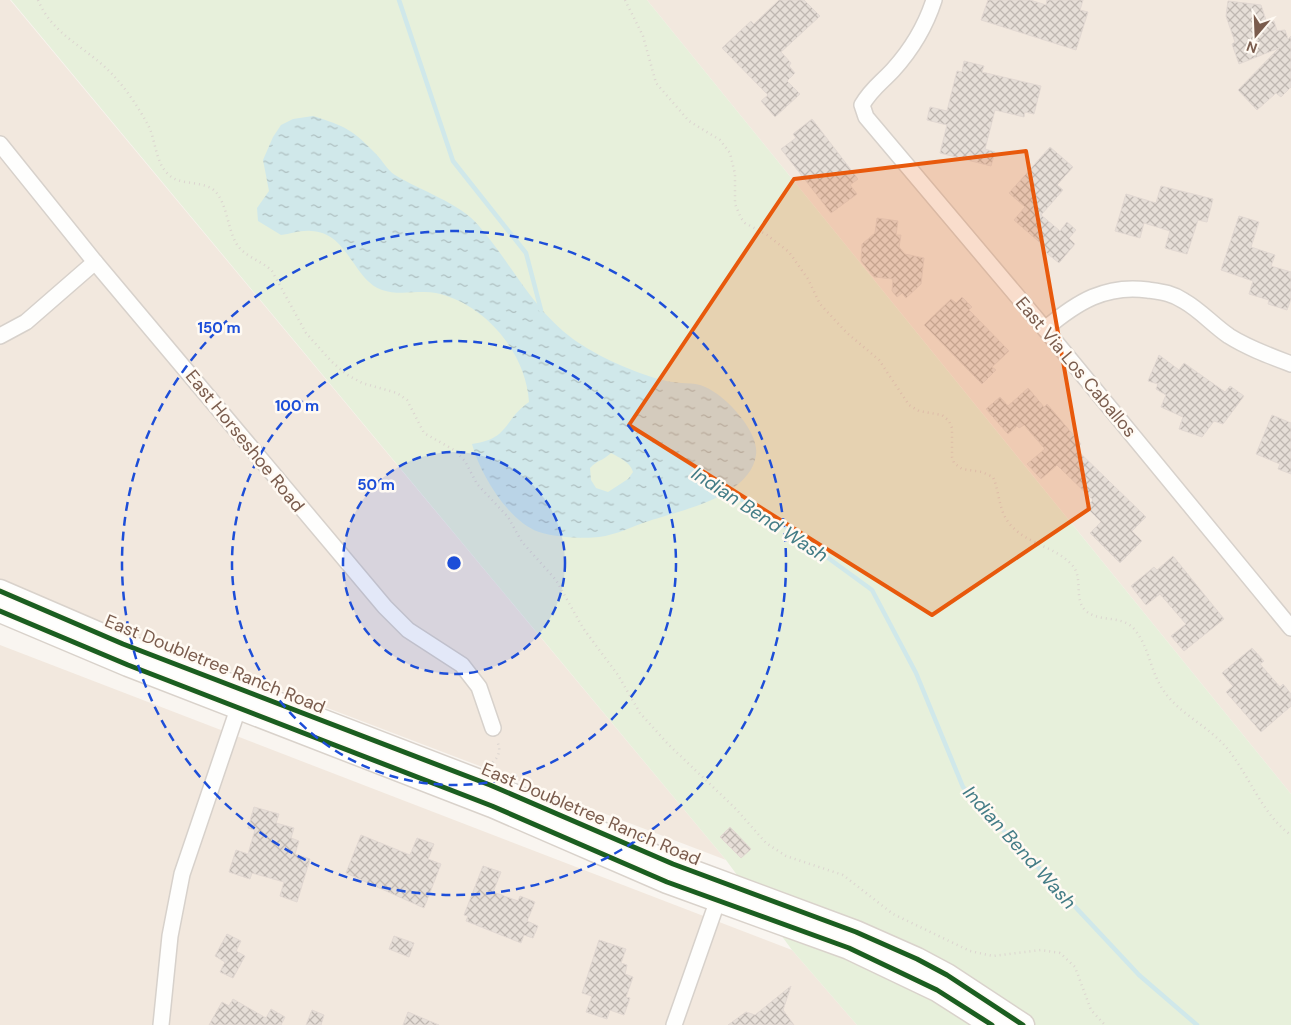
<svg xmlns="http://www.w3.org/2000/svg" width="1291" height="1025" viewBox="0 0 1291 1025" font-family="'DM Sans',sans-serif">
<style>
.residential{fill:#f2e8de}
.grass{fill:#e7f0db}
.water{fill:url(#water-ripples);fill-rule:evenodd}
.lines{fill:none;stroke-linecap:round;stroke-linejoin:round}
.stream{stroke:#d0e8ea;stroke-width:4.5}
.building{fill:url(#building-cross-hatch);stroke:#e2d8d2}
.street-casing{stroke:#d7d1cb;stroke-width:18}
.secondary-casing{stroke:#d9d2cb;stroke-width:25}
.path{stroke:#dcd5d0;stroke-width:2.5;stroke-dasharray:1 4;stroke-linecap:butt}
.street{stroke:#fefefd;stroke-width:15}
.secondary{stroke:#fefefd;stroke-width:22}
.cycleway-casing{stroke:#fffaf3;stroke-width:8}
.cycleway{stroke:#1b5e20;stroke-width:5}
.marked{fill:#e8590c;fill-opacity:0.2;stroke:#e8590c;stroke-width:4;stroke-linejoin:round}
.ring{fill:none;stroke:#1d4ed8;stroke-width:2.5;stroke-dasharray:9 6}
.labels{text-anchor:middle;stroke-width:5;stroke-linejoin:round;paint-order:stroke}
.street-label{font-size:18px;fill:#7a5c4d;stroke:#fffaf3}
.water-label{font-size:19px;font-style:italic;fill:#437c86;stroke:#fffaf3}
.centre{fill:#1d4ed8;stroke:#fffaf3;stroke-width:2.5}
.ring-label{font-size:15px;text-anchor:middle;font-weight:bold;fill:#1d4ed8;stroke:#fffaf3;stroke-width:5;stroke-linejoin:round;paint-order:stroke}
</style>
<defs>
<pattern id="water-ripples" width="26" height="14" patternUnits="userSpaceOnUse" patternTransform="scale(1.25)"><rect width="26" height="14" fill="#d0e8ea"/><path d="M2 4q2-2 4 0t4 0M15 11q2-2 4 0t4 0" fill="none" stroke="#aebfc0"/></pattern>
<pattern id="building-cross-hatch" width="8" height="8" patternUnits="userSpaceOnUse" patternTransform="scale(1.25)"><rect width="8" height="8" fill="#e6ded7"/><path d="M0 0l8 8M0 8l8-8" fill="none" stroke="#bfb7b1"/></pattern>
</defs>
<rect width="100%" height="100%" fill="#f9f5f0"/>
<g class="residential">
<path d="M0,0h10l716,860 -726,-277z"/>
<path d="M647,0h644v794l-390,-481z"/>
<path d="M0,645l792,305 65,75h-857z"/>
</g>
<path class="grass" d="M11,0h636l644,794v231h-434l-65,-75 -66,-90z"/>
<path class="water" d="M313,116c32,10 40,14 63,38 7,7 11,16 19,21 26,16 65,28 84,51 32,37 54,84 94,113 22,16 63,35 90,41 12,4 25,2 37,5 22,6 60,46 56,70 -6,42 -75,55 -107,66 -16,5 -33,14 -50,16 -15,2 -46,0 -60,-5 -31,-11 -59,-58 -67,-88 38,-5 31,-24 57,-42 -3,-50 -45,-99 -93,-109 -17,-3 -37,3 -54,-3 -29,-10 -34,-58 -71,-59 -10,-1 -21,3 -30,4l-23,-14 -1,-13 12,-17 -6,-31 10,-23 8,-12 12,-6zM611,453c9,5 19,9 22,19l-5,7 -20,13 -12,-4 -5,-8 -1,-12c7,-8 13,-7 21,-15z"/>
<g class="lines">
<g class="stream">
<path d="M399,0l54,161 73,92 15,57"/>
<path d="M721,488l51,29 100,73 44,83 47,114 176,188 58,50"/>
</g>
</g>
<g class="building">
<path d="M779,0h25l16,16 -39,36 10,11 -2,3 6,7 -8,8 13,13 -25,23 -14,-16 7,-6 -46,-47 29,-27 3,3z"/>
<path d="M988,0h42l16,5 1,-5h36l-3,10 8,2 -12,38 -95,-30z"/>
<path d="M1228,1l33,4 6,18 7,-2 3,10 8,-1 3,9 3,-3v51l-10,10 -5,-4 -19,17 -19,-20 41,-42 -40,16 -7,-20 3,-2 -9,-26z"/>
<path d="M964,61l20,5 -2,6 59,14 -7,28 -9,-2 -1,5 -29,-7 -10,39 10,3 -4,14 -51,-13 7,-28 -20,-5 3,-13 17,4 10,-40 5,1z"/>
<path d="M812,119l46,60 -8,6 7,9 -26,19 -50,-64 15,-11 -3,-4z"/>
<path d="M1050,147l23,20 -16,18 6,5 -22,25 19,16 7,-9 9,8 -7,8 6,6 -16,19 -16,-13 2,-3 -31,-27 11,-13 -16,-14z"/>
<path d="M1161,186l52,13 -6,23 -9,-2 -11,34 -22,-6 5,-17 -26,-8 -4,15 -25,-7 11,-37 30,9z"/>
<path d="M1239,216l20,6 -8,25 24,8 -4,11 20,6v27l-4,11 -19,-6 1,-4 -20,-6 4,-13 -32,-11z"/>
<path d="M877,218l21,3 -2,14h5l-2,12 6,7 19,4 -3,26 -15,14 -4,-5 -5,4 -5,-6 1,-12 -19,-2 -13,-16 1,-17 13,-11z"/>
<path d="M962,297l10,10 -3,3 40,41 -17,16 4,3 -14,14 -58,-59 27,-26 5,4z"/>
<path d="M1159,355l20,15 5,-7 41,29 5,-6 14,10 -21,28 -9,-3 -12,16 -23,-8 4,-12 -22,-10 5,-12 -10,-6 2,-5 -10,-3z"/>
<path d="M1028,388l16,19 3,-3 34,40 -5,5 70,68 -14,14 10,10 -22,22 -30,-30 11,-11 -15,-15 7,-7 -36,-35 -16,14 -14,-15 18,-15 -21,-24 -5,3 -2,-2 -9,8 -22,-25 14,-12 8,9z"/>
<path d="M1272,415l19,8v51l-13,-5 2,-5 -24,-10z"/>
<path d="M1173,556l51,63 -40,32 -13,-15 15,-12 -26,-30 -14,11 -15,-19 23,-19 3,3z"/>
<path d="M1252,648l12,13 -4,3 20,23 3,-3 8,10v12l-30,26 -35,-40 7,-6 -11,-13z"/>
<path d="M254,807l25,7 -3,9 18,5 -3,10 8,3 -4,13 15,5 -13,43 -17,-6 4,-14 -32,-9 -2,6 -21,-7 7,-22 12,4 7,-24 -7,-2z"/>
<path d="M730,827l21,22 -10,9 -21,-21z"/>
<path d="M361,835l49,20 7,-17 17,6 -6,15 13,5 -17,44 -78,-35z"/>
<path d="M483,866l18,6 -8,20 25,9 2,-5 15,6 -8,19 11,5 -5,12 -9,-3 -3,8 -55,-22 2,-5 -4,-1z"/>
<path d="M227,934l14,7 -5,10 9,5 -12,22 -13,-6 5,-10 -10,-6z"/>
<path d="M394,936l20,7 -5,14 -20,-8z"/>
<path d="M599,940l27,9 -5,14 6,2 -2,9 8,3 -7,20 4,1 -6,17 -14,-5 -3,9 -21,-7 6,-16 -10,-3z"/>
<path d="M791,986l-8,24 11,15h-66l18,-13 9,3z"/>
<path d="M233,999l33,19 5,-9 14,8 -4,8h-72l13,-23 7,4z"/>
<path d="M312,1010l12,5 -3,10h-15z"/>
<path d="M408,1012l31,13h-36z"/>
</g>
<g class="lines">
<g class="street-casing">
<g id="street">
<path d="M934,0c-9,28 -22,49 -41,70 -12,13 -22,19 -31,35l4,12 179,212 246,299"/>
<path d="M0,144l95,118 290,345 23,23 54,35 17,22 14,41"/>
<path d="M1045,329c32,-27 61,-45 103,-39 14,2 24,3 36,11 16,9 29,24 45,35 19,12 41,20 62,28"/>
<path d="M0,336l26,-14 69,-60"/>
<path d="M161,1025l9,-89 12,-62 59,-174"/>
<path d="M674,1025l47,-134"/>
</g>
</g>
<g class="secondary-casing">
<g id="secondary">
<path d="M0,591l123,53 367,141 183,79 183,68 61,27 30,16 76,50"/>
<path d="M0,611l128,54 364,141 175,76 182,66 88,42 55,35"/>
</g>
</g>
<g class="path">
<path d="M38,0c14,35 50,48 75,75 13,14 26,33 35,50 8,15 7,37 20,49 10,11 30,7 43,14 16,10 16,40 25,55 8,14 25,17 36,28l34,62 25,28 15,13 16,9 35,10 10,7 17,33 30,17 11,11 12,23 31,33 14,25 34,38 27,48 35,47 22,38 28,31 68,65 30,34 20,13 57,19 50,39 77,37 23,5 48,-6 19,3 15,14 16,43 14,15"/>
<path d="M625,0l18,36 13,47 33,38 31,19 10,13 5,21v30l6,14 4,5 22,12 22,17 19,27 12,25 26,28 33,28 30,45 10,6 23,4 7,6 3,7v29l2,6 8,6 20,3 11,5c7,16 5,32 16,46 16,21 46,23 63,42 12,13 1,34 14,46 14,12 36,3 49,19 13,16 15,37 25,55 15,27 46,39 66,62 23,27 36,68 65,88"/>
<path d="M489,766c9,-8 13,-14 8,-25"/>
</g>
<use href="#street" class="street"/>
<use href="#secondary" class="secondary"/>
<g class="cycleway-casing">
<g id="cycleway">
<path d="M0,591l123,53 367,141 183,79 183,68 61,27 30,16 76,50"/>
<path d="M0,611l128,54 364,141 175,76 182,66 88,42 55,35"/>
</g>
</g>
<use href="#cycleway" class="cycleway"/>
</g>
<path class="marked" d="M1026,151l63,358 -157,106 -303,-190 165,-246z"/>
<circle cx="454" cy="563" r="111" fill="#1d4ed8" fill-opacity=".12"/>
<g class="ring">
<circle cx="454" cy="563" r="111"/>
<circle cx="454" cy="563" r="222"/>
<circle cx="454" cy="563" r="332"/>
</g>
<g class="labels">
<g class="street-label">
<text transform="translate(1076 367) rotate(50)" y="6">East Via Los Caballos</text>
<text transform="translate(245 441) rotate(51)" y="6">East Horseshoe Road</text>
<text transform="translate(215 664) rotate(22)" y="6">East Doubletree Ranch Road</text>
<text transform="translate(591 814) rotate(23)" y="6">East Doubletree Ranch Road</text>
</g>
<g class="water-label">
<text transform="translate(760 514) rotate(33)" y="7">Indian Bend Wash</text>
<text transform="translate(1020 847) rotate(48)" y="7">Indian Bend Wash</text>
</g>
</g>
<circle cx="454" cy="563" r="8" class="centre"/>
<g class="ring-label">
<text x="219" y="333">150 m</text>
<text x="297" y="411">100 m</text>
<text x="376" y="490">50 m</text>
</g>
<g transform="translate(1256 35) rotate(199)" stroke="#fffaf3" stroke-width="4" paint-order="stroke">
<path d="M0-4L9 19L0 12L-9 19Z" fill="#7a5c4d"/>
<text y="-8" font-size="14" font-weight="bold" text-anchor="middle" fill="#7a5c4d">N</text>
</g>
</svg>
